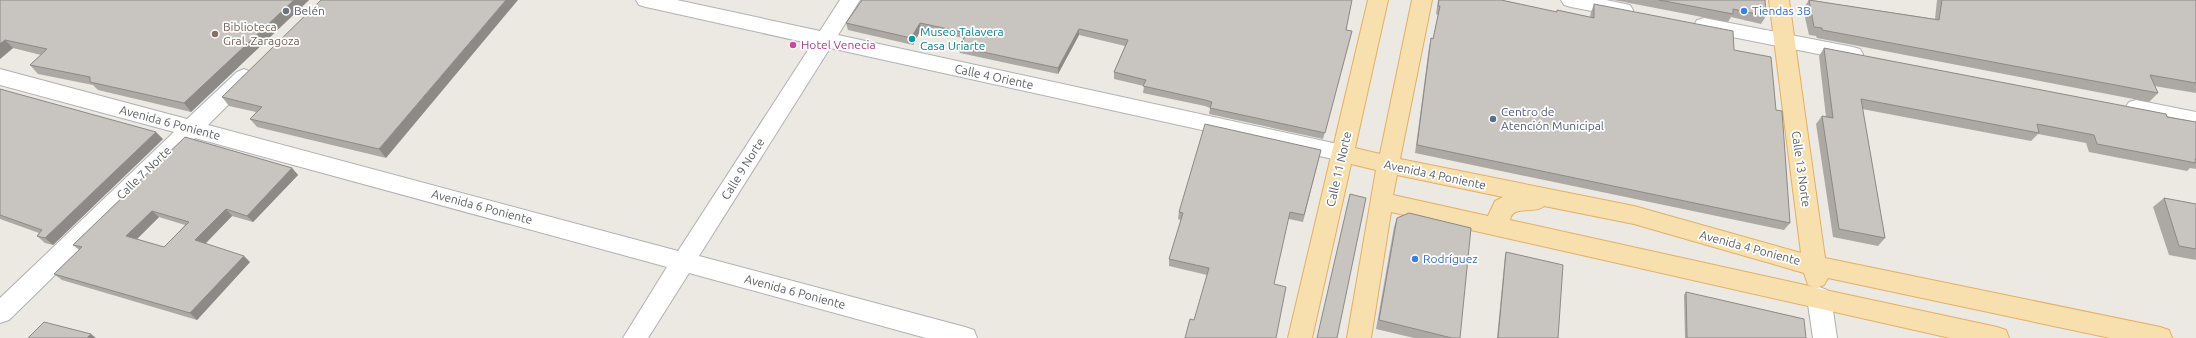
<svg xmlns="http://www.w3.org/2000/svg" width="2196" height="338" viewBox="0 0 2196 338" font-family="Ubuntu,sans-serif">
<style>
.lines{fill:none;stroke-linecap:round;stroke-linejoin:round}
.minor-casing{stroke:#afb1b4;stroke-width:2}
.major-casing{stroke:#e3ae65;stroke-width:2}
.minor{fill:#fff;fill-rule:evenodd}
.major{fill:#f7e0ae;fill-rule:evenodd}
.wall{fill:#aca9a5;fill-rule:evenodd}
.shaded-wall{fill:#8c8986}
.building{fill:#c8c4c0;stroke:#8c8986;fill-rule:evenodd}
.worship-dot{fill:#6b7280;stroke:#fff;stroke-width:1.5}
.shop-dot{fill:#3f7fe0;stroke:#fff;stroke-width:1.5}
.education-dot{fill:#8d6e63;stroke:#fff;stroke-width:1.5}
.culture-dot{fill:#0f9aa8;stroke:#fff;stroke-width:1.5}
.hotel-dot{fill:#d1479c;stroke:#fff;stroke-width:1.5}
.service-dot{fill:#5c6f8a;stroke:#fff;stroke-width:1.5}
.labels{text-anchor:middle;stroke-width:3.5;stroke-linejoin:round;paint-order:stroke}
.worship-label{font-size:12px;fill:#5b616d;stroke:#fff;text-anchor:start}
.shop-label{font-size:12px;fill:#366cbe;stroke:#fff;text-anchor:start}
.education-label{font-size:12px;fill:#785e54;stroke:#fff;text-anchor:start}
.culture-label{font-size:12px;fill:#0d838f;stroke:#fff;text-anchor:start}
.hotel-label{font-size:12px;fill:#b23c85;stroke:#fff;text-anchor:start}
.street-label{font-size:12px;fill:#5b5f62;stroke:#fff}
.service-label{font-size:12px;fill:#4e5e75;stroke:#fff;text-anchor:start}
</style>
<rect width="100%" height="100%" fill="#ece9e3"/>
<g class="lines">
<g class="minor-casing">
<g id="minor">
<path d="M636,0h41l143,31 20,-31h20l-22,35 504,110 8,2 3,6 -3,6 -8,2 -512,-113 -131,208 266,71 9,3 3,8h-51l-237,-65 -41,65h-25l44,-71 -472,-129 -186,182 -9,3v-25l174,-166 -174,-47v-16l187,50 50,-47 7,-3 7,3 3,5 -3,5 -43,43 470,126 134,-207 -166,-37 -7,-2z"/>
<path d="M1561,0h45l24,5 3,5 -3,5 -7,2 -52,-10 -7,-2z"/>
<path d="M1704,18l149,29 7,2 3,5 -3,5 -7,2 -156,-31 -3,-5 3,-5z"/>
<path d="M2136,100l60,12v16l-67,-14 -4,-6 4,-6z"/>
<path d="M1819,287l8,3 4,7 6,41h-24l-6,-41 4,-7z"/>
</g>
</g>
<g class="major-casing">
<path id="major" d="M1368,0h20l-33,148 25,6 32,-154h20l-32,159 234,47 167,47 -32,-253h20l36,258 335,69 9,3 3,8h-62l-282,-60 -4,7 -8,3 181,39 9,3 3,8h-59l-559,-126 -20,126h-24l29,-168 -25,-6 -39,174h-24zM1397,175l106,22 -8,4 -7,15 -95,-21zM1544,206l90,18 170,49 4,12 6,2 -304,-67c3,-16 24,-5 34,-14z"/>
</g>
<use href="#minor" class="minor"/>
<use href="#major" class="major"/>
</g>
<g class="wall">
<path d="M0,0h309l-118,112 -93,-22 -5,-5 -55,-11 -8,-9 11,-10 -28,-7 -13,11z"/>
<path d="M321,0l65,158 -129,-31 -7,-8 6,-7 -27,-6 -7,-9z"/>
<path d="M862,0l484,30 4,8 -27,101 -114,-25 1,-6 -5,-2 -62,-13 1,-7 -30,-7v-7l11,-26 -46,-11 -21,39 -98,-21 -1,-6 4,-9 -42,-9 -8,16 -65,-15 -2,-7z"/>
<path d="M1438,0h63l56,12v-2l33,7 1,-5 3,-8 140,46 42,60 14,113 -6,7 -369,-77 14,-106 2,-9 2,1 5,-24 -2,-1z"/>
<path d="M1614,0h151l1,16 -5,8 -30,-7 -3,5z"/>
<path d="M1809,0l126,19 2,-19h259v93l-42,-7 4,7 -9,9 -332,-64 -1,-2 -7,-1 -6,-26z"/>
<path d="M1824,48l372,74v47l-6,-1 -3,3 -98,-19 -3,-9 -48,-9 -7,7 -169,-32 23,129 -7,8 -45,-9 -17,-113 6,-8 4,1 -7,-61z"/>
<path d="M0,89l163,50 -110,106 -8,-2 -8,-7 2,-3 -39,-14z"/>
<path d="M185,137l107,31 6,7 -45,47 -21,-6 -27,28 45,18 -53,58 -135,-40 -8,-6 25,-24 -6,-5zM159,217l26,8 -21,22 -27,-8z"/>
<path d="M1321,150l-18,72 -14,-3 -82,56 -38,-9v-7l12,-39 -3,-1 1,-7z"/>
<path d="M2164,198l32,6v56l-27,-5 -16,-48z"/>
<path d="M1397,218l63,120h-46l-38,-9 18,-102z"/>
<path d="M1506,252l52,86h-61l8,-83z"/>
<path d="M1686,292l120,46h-121l-1,-43z"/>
</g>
<g class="shaded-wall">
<path d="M294,0h15l-118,112 -7,-9z"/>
<path d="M506,0h12l-132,158 -7,-9z"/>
<path d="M920,23l1,6 -8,16 -2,-7z"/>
<path d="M1079,29v6l-21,39v-6z"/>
<path d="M5,40l8,8 -13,11v-15z"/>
<path d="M156,132l7,7 -110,106 -8,-7z"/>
<path d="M292,168l6,7 -45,47 -6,-6z"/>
<path d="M226,209l6,7 -30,31 -7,-7z"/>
<path d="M152,211l7,6 -25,25 -8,-6z"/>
<path d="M244,256l6,6 -53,58 -7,-7z"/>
<path d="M91,334l5,4h-9z"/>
</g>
<g class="building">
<path d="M0,0h294l-110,103 -94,-21v-5l-60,-12 17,-16 -42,-9 -5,4z"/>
<path d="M321,0h185l-127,149 -129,-30 12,-12 -40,-10z"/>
<path d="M862,0h490l-6,30 6,1 -27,102 -115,-25 2,-6 -7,-2 -62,-14 3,-6 -32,-8 14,-32 -49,-11 -21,39 -99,-21 8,-14 -47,-10 -9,15 -65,-15z"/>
<path d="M1439,0h62l56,12v-2l37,8v-14l139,27 1,19 37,7 5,53 6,1 8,112 -373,-78 14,-107 2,1 7,-33h-2z"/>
<path d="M1659,0h106l1,16 -33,-7v5z"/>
<path d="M1809,0l130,20 3,-20h254v83l-46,-8 8,18 -336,-63v-2l-8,-1z"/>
<path d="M1824,48l342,66 1,3 29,5v37h-1l1,4 -99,-19 -3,-9 -57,-11 2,9 -178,-34 24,139 -46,-9 -17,-113 11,2z"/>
<path d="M0,89l156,43 -111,106 -8,-2 5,-6 -42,-15z"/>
<path d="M1205,124l116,26 -17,65 -14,-3 -16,72 12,3 -10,51h-91l5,-19 4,1 15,-52 -40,-9 14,-46 -4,-1z"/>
<path d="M185,137l107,31 -45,48 -21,-7 -31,31 49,16 -54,57 -136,-39 28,-27 -9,-2zM152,211l37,11 -25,25 -38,-11z"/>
<path d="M1350,194l16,4 -29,140h-20z"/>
<path d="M2164,198l32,6v45l-17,-3z"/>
<path d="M1409,213l62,15 -11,110h-8l-73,-18 18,-102z"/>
<path d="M1506,252l57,13 -5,73h-60z"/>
<path d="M1686,292l118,27 2,19h-119z"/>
<path d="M44,322l47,12 -4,4h-59z"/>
</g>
<circle class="worship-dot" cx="286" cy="11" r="4"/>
<g class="shop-dot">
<circle cx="1744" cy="11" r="4"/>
<circle cx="1415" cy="259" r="4"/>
</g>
<circle class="education-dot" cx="215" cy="34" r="4"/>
<circle class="culture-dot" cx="912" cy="39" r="4"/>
<circle class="hotel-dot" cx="793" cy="45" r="4"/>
<circle class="service-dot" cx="1493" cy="119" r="4"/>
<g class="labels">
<g class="worship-label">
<text x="294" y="15">Belén</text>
</g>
<g class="shop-label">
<text x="1752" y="15">Tiendas 3B</text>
<text x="1423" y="263">Rodríguez</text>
</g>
<g class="education-label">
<text x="223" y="31">Biblioteca<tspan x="223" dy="14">Gral. Zaragoza</tspan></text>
</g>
<g class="culture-label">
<text x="920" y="36">Museo Talavera<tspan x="920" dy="14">Casa Uriarte</tspan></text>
</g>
<g class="hotel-label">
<text x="801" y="49">Hotel Venecia</text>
</g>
<g class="street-label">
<text transform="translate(994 77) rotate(12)" y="4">Calle 4 Oriente</text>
<text transform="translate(170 123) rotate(15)" y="4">Avenida 6 Poniente</text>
<text transform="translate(743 169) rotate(-58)" y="4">Calle 9 Norte</text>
<text transform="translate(1339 169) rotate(-77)" y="4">Calle 11 Norte</text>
<text transform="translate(1801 169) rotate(82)" y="4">Calle 13 Norte</text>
<text transform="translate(144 173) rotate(-44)" y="4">Calle 7 Norte</text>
<text transform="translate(1435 175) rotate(12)" y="4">Avenida 4 Poniente</text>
<text transform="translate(482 207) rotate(15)" y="4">Avenida 6 Poniente</text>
<text transform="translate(1750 248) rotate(15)" y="4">Avenida 4 Poniente</text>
<text transform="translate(795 292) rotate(15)" y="4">Avenida 6 Poniente</text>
</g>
<g class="service-label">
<text x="1501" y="116">Centro de<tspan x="1501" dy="14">Atención Municipal</tspan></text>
</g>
</g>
</svg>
